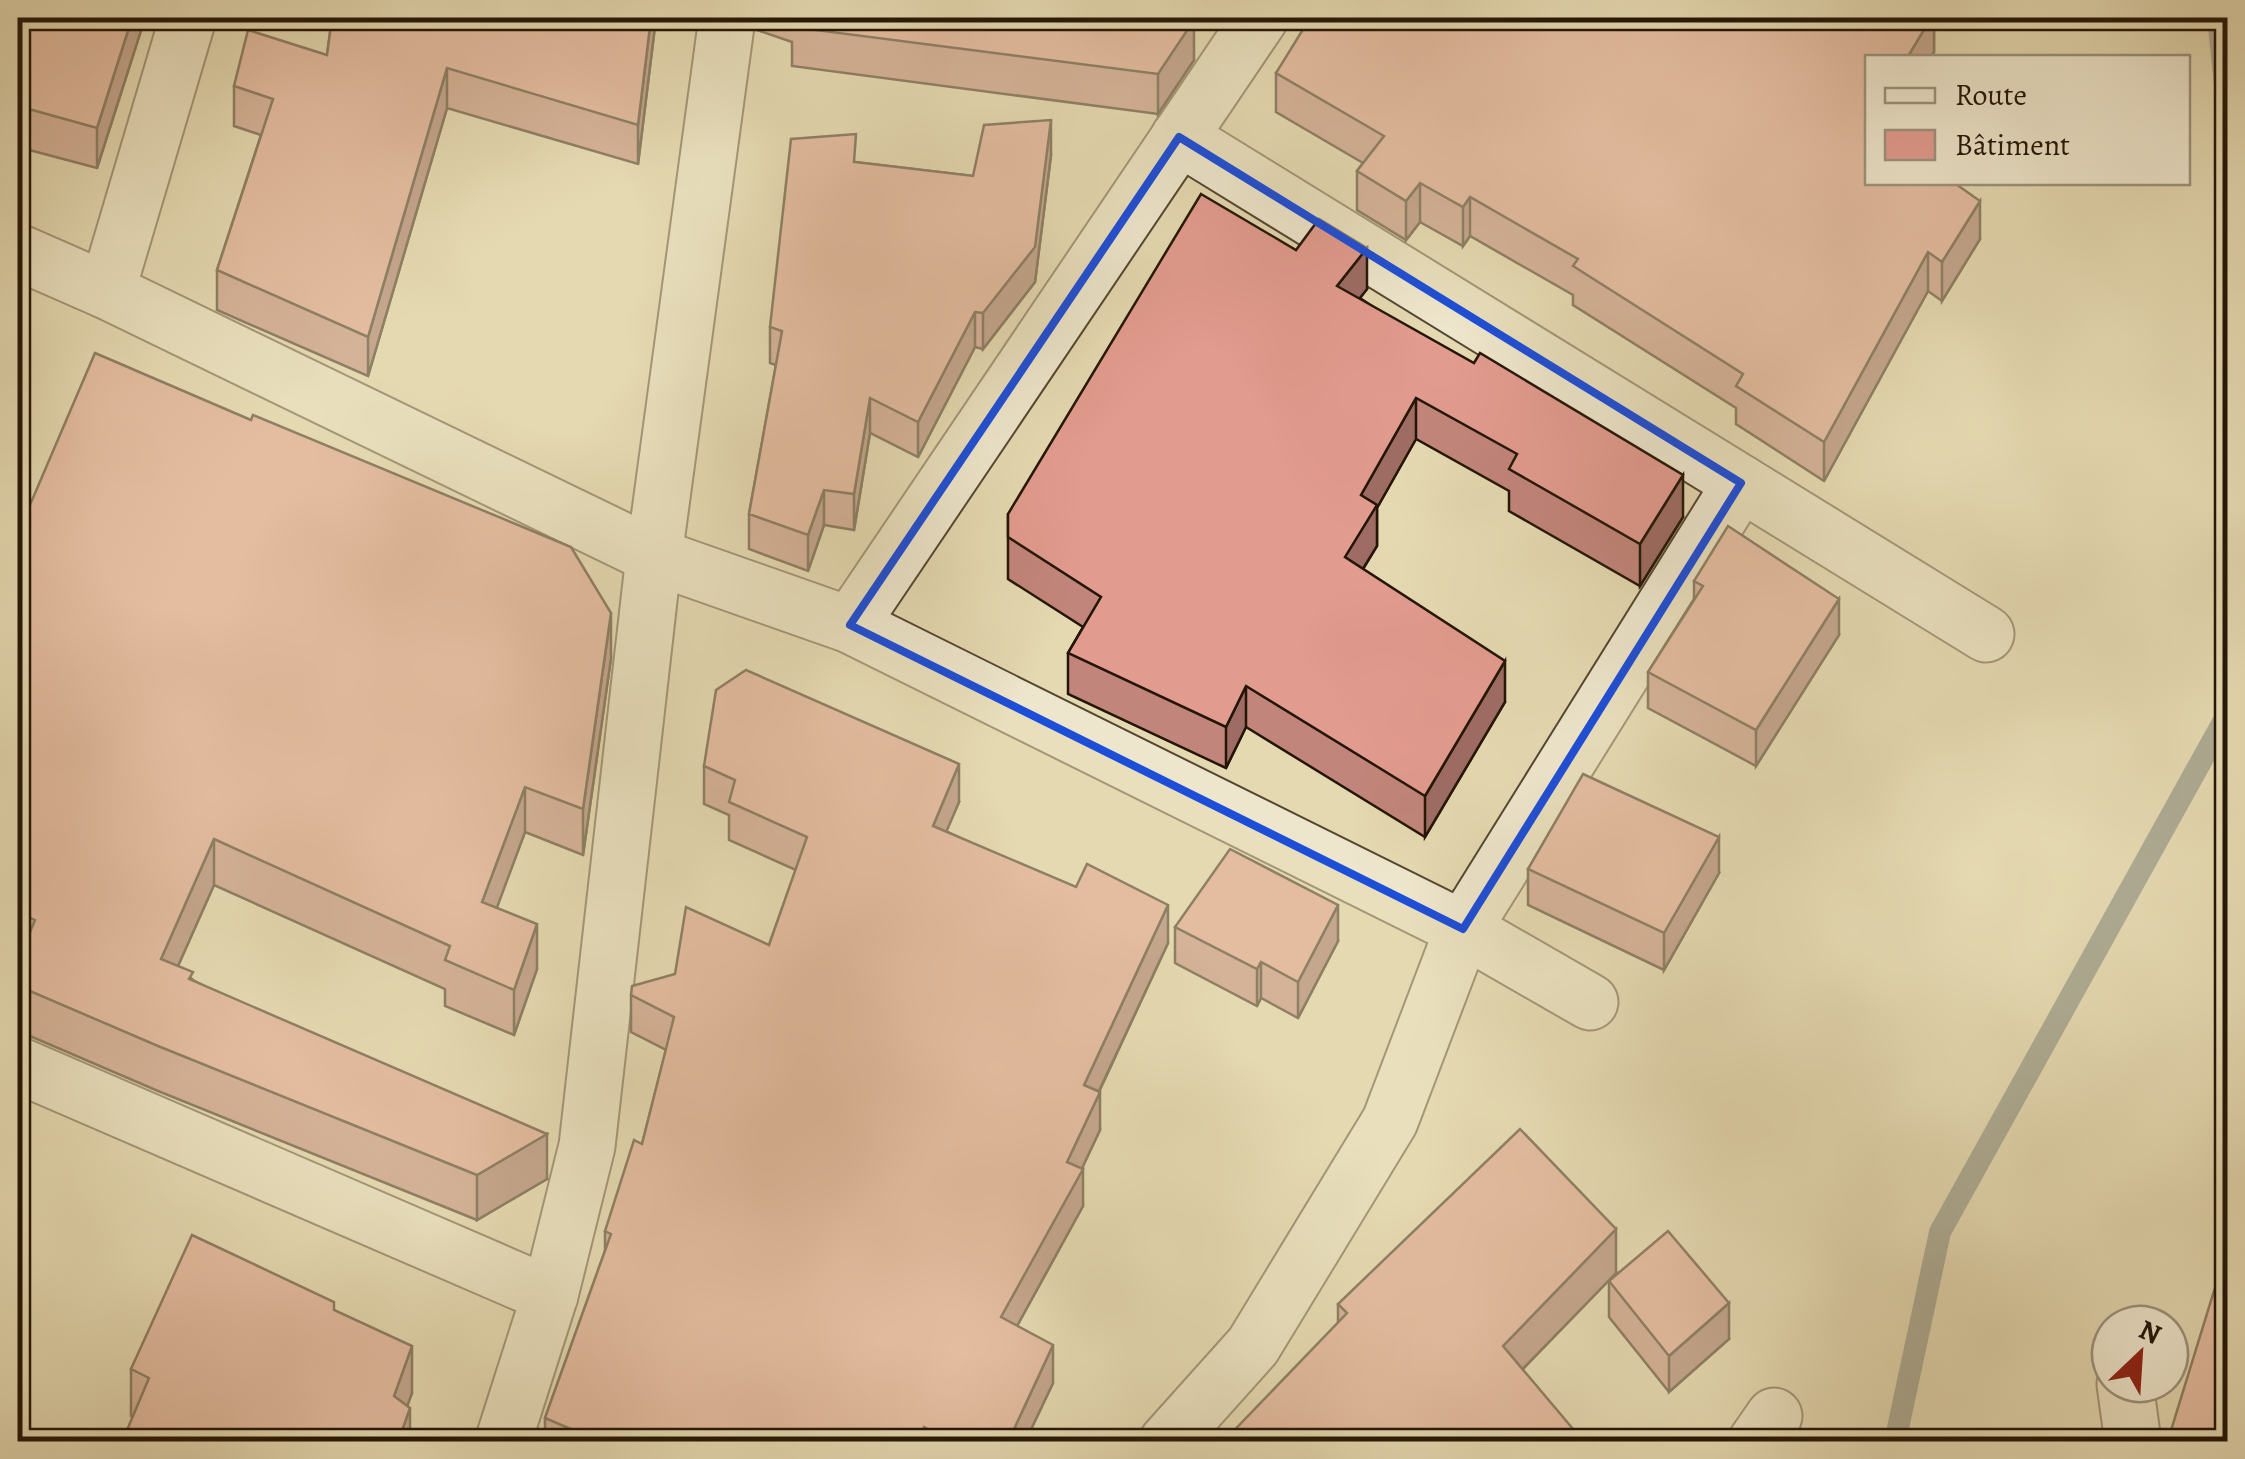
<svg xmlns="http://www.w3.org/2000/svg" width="2245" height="1459" viewBox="0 0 2245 1459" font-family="Alegreya,serif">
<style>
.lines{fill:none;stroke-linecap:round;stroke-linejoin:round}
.stream{stroke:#6b7771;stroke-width:22}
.street-casing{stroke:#544732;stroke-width:59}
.street{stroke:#eee6cc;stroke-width:55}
.wall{fill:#c2857b;stroke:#241607;stroke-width:2.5}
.shaded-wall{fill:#9e6c64;stroke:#241607;stroke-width:2.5}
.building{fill:#e29b8f;stroke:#241607;stroke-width:2.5}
.marked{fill:none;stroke:#1d4ed8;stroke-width:8;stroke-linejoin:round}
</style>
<rect width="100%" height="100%" fill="#e5d9b1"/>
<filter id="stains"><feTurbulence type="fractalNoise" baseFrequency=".002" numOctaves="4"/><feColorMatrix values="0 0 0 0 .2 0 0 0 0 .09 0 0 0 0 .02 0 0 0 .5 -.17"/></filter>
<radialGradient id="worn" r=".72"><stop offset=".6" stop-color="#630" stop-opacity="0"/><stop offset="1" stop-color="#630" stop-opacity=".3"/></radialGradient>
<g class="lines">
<g class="stream">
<path d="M2218,18l10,96"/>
<path d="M1895,1442l45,-210 288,-519"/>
</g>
<g class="street-casing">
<g id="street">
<path d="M1179,137l807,497"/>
<path d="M18,252l89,39 547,265 196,69 613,304 127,73"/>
<path d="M107,291l81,-273"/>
<path d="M850,625l410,-607"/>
<path d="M18,1065l532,230"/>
<path d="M2125,1384l8,58"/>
<path d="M503,1442l47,-147 37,-149 67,-590 73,-538"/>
<path d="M1167,1442l86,-96 137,-225 73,-192 278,-446"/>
<path d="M1756,1442l18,-26"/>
</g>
</g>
<use href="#street" class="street"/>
</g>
<g class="wall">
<path d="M18,18h127l-48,150 -79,-21z"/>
<path d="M332,18h324l-18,146 -191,-56 -79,268 -151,-66v-40l44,-135 -27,-9v-40l93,-31z"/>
<path d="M756,18h430l8,42 -36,54 -366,-48v-24l-35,-12z"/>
<path d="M1934,18v34l-4,6h-62v124l112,57 -38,62 -14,-10 -104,190 -88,-57v-16l-163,-103v-10l-103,-59 -7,10 -43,-24 -14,18 -49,-30v-39l6,-8 -87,-51v-39z"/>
<path d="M1051,155l-16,127 -52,67 -8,-2 -57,110 -48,-24 -16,97 -30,-5 -16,46 -59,-22v-35l27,-149 -6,-2v-36l86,-165 117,14z"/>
<path d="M1296,250l71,39 -7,9 323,219 -43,69 -131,-75v-20l-93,-52 -39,69v38l-14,23 142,133 -80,135 -179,-110 -20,41 -158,-74v-41l15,-26 -75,-48v-65z"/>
<path d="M18,533l593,125 -28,197 -58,-23 -29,76 41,61 -23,66 -69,-29v-17l-231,-104 -36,81 15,14 354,199 -70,41 -319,-129 -128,-55 -12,-2z"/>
<path d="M1694,581l145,54 -83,131 -108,-58v-36l46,-73z"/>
<path d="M704,766l255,36 -13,29 222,112 -69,149 1,38 -18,38 1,38 -66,120 36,57 -28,59h-480v-24l60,-167v-20l37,-87 24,-94 -35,-18v-37l44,-21 94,-29 27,-75 -67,-30v-25l-25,-11z"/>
<path d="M1528,869l191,4 -55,97 -136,-65z"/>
<path d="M1175,927l163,14 -40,77 -37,-20 -4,8 -82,-43z"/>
<path d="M1616,1273l-93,96 -185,-46v-19z"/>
<path d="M1609,1281l120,58 -60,53 -60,-75z"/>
<path d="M334,1310l78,83 -5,13 3,36 -279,-26v-47z"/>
</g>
<g class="shaded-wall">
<path d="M132,18h13l-48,150v-40z"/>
<path d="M651,18h5l-18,146v-39z"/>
<path d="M1173,18h13l-9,27 17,-25v40l-36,54v-40z"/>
<path d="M1931,18h3v34l-4,6h-23z"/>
<path d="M447,68v40l-79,268v-39z"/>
<path d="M1051,120v35l-16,127 -52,67v-36z"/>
<path d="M1420,183v39l-14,18v-39z"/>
<path d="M1470,197v39l-7,10v-39z"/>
<path d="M1980,201v38l-38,62v-39z"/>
<path d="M1367,248v41l-30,38v-41z"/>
<path d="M1928,252v39l-104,190v-39z"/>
<path d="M975,312v35l-57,110v-35z"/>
<path d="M870,398v35l-16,97v-36z"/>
<path d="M1416,398v41l-39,69v38l-32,52v-41l16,-62z"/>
<path d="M1683,475v42l-43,69v-42z"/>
<path d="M824,490v35l-16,46v-36z"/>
<path d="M1839,599v36l-83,131v-36z"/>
<path d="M611,613v45l-28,197v-46z"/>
<path d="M1505,661v41l-80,135v-41z"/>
<path d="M1246,686v41l-20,41v-41z"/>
<path d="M959,764v38l-26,61v-37z"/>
<path d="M525,787v45l-43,116v-46z"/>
<path d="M1719,837v36l-55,97v-37z"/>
<path d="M214,839v46l-53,119v-45z"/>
<path d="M1168,905v38l-84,180v-38z"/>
<path d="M1338,905v36l-40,77v-36z"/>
<path d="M537,924v45l-23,66v-45z"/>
<path d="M1261,962v36l-4,8v-37z"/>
<path d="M1100,1092v38l-25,53 8,-14v37l-82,149v-38l66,-155z"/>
<path d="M547,1134v45l-70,41v-45z"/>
<path d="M1616,1229v44l-113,116v-43z"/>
<path d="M1729,1303v36l-60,53v-36z"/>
<path d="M1053,1345v38l-28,59h-17z"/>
<path d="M412,1346v47l-18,49v-46z"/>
<path d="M410,1408v34h-12z"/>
</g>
<g class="building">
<path d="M18,18h114l-35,110 -79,-22z"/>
<path d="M332,18h319l-13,107 -191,-57 -79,269 -151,-67 56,-171 -39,-13 14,-56 79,25z"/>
<path d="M794,18h380l20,2 -36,54 -366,-47z"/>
<path d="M1310,18h621l-24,40h-39v124h85l27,19 -38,61 -14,-10 -104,190 -88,-56 7,-12 -170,-108 5,-7 -108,-62 -7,10 -43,-24 -14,18 -49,-30 27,-35 -108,-63z"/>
<path d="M1051,120l-16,127 -52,66 -8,-1 -57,110 -48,-24 -16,96 -30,-4 -16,45 -59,-21 33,-183 -12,-4 21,-188 65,-5 -2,28 119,14 11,-51z"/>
<path d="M1201,194l95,56 23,-31 48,29 -30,38 137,77 6,-10 203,122 -43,69 -131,-75 8,-15 -101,-56 -55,97 16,10 -32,52 160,104 -80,135 -179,-110 -20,41 -158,-74 33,-56 -93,-60v-23z"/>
<path d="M95,353l156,67 2,-5 318,132 40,66 -28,196 -58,-22 -43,115 55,22 -23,66 -69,-30 5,-14 -236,-107 -53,120 32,13 -4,7 358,155 -70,41 -319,-129 -128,-55 -12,-2v-28l17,-41 -17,-8v-328l3,-8 -3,-1v-42z"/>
<path d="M1728,526l111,73 -83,131 -108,-58 55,-86 -9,-5z"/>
<path d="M746,670l213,94 -26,62 143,61 11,-23 81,41 -84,180 16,7 -33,70 16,7 -82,148 52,28 -45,97h-57l-27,-15 -6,15h-334l3,-6 -42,-18 66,-184 -6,-3 29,-91 8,4 32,-127 -43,-22 1,-9 43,-12 11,-67 83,38 38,-108 -78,-35 6,-22 -31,-14 12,-76z"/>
<path d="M1583,774l136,63 -55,96 -136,-64z"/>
<path d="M1230,849l108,56 -40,77 -37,-20 -4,7 -82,-42z"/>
<path d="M1520,1129l96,100 -113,117 81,96h-361l124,-129 -9,-9z"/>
<path d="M1668,1231l61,72 -60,53 -60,-75z"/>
<path d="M192,1235l142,67v8l78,36 -18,50 16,12 -12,34h-276l27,-64 -18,-9z"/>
<path d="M2228,1259v183h-59v-5l45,-146z"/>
</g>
<path d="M0 0H2245V1459H0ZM1179,137l562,346 -278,446 -613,-304z" fill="#e5d9b1" fill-opacity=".55" fill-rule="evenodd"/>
<path class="marked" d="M1179,137l562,346 -278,446 -613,-304z"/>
<rect width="2245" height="1459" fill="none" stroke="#e5d9b1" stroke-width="60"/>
<rect x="20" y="20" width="2205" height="1419" fill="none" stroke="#241607" stroke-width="5"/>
<rect x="30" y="30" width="2185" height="1399" fill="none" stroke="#241607" stroke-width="2.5"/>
<rect x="1865" y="55" width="325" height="130" fill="#eee6cc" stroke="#9d937d" stroke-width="2.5"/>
<rect x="1885" y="88" width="50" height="15" fill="#eee6cc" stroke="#9d937d" stroke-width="2.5"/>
<text x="1955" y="105" font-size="30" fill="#241607">Route</text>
<rect x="1885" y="130" width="50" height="30" fill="#e29b8f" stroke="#9d937d" stroke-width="2.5"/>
<text x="1955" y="155" font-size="30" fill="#241607">Bâtiment</text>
<g transform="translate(2140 1354) rotate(25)"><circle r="48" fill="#eee6cc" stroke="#9d937d" stroke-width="2.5"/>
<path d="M0-8L18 38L0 25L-18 38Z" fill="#8f2418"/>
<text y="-15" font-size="28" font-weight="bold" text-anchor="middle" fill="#241607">N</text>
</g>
<rect width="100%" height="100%" filter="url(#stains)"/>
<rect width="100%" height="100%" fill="url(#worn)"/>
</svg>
